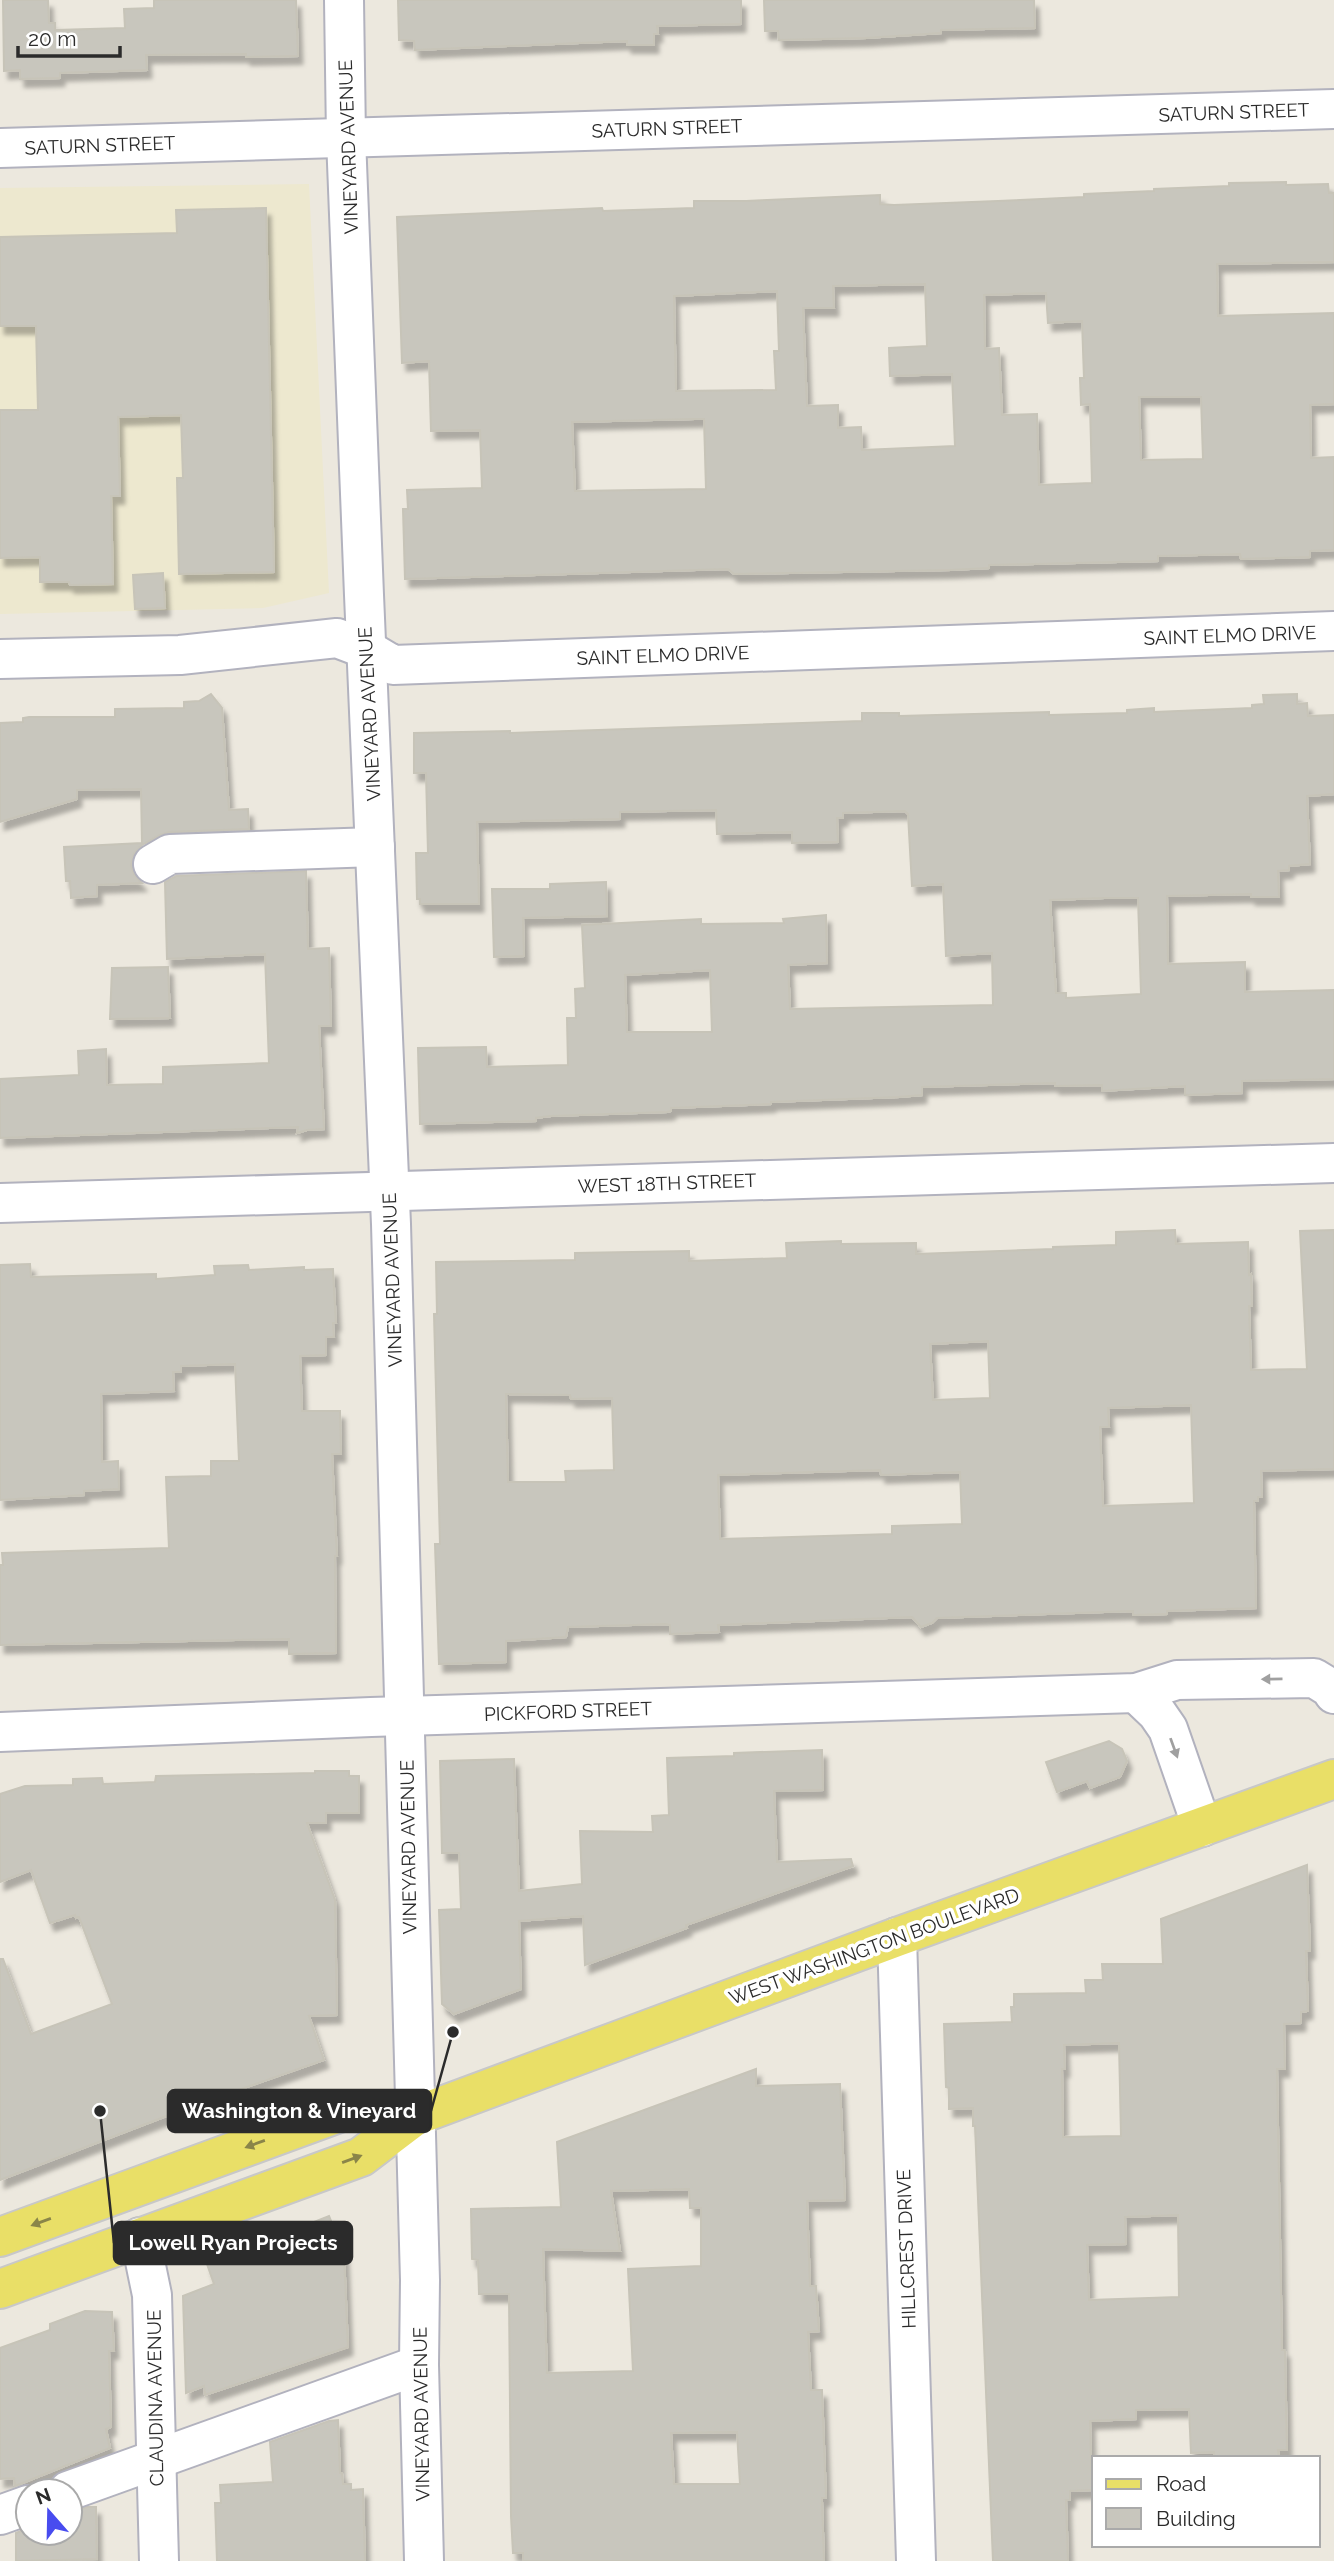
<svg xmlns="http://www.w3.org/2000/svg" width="1334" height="2561" viewBox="0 0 1334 2561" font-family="Raleway,sans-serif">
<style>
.education{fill:#ede8cf}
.building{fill:#c8c6bd;stroke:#c7c4b8;stroke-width:2;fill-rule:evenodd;filter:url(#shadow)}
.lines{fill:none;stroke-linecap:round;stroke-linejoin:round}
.minor-casing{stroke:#b2b2be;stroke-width:42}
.major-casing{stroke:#c8c8c8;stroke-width:42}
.minor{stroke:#fff;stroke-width:38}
.major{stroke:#e9df67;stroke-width:38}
.oneway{fill:#a0a0a0}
.oneway2{fill:#8a8549}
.labels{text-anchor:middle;stroke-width:7;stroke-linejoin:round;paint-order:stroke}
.street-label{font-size:19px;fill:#2b2b2b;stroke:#fff}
.leader{fill:none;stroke:#2b2b2b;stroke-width:2.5}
.callout-dot{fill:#2b2b2b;stroke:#fff;stroke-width:2.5}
.callout{fill:#2b2b2b;stroke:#2b2b2b;stroke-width:2.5}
.callout-label{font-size:21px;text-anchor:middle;font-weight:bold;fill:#fff}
</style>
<defs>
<filter id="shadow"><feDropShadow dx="4.5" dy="8" stdDeviation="2" flood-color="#0004"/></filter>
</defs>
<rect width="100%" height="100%" fill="#ece8de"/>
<path class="education" d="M309,184l20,409 -66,15 -263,6v-426z"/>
<g class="building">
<path d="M3,0h45l1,23h6v7l70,-2 -1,-19 30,-1v-8h142l2,56 -52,1v-3l-100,1 1,15 -87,3v5l-40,1v-9l-16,1z"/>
<path d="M398,0h343v24l-84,2 1,8h-4v11h-27v-4l-212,9 -1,-9 -15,-1z"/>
<path d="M764,0h270l1,28 -94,2v3l-75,5 -87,2 -1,-9h-13z"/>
<path d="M1286,182v3l42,-1 1,9h5v69l-117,2 1,52 116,-3v91l-24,1 1,53 23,-1v93l-24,1v6l-69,2 -1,-5 -82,2v5l-169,4v3l-39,2 -216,4 -6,-5 -323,10 -2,-70h5l-1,-19 75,-2 -2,-58 -49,1 -2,-70 -27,2 -5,-146 205,-9 1,3 91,-3v-7h52l134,-6v9l14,1 104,-4 86,-4v-3l70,-3v-2l75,-3v-3zM925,284l2,62 -38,2 1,28 62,-2 3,72 -93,4 -1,-23 -23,1v-23l-31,1 -4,-98h31l-1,-22zM777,291l2,60h-5l2,39 -100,1 -2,-95zM1046,293l2,30 34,-2 2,57h-4l1,27 9,-1 2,79 -53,2 -2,-71 -35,1 -3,-67 -14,1 -1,-54zM1139,397h62l2,62 -62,1zM694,419h10l2,70 -131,2 -3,-69z"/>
<path d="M266,208l8,364 -95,2 -2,-96h6l-2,-63 -63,2 2,79h-9l2,88 -43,1 -1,-3h-29v-25l-40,1v-148h38l-2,-84h-36v-89l177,-4 -1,-23z"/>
<path d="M163,573l2,35 -30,1 -2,-34z"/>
<path d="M211,694l11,14 7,102 19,-1 1,20 -80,3 -9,3 -18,10 -8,9 -3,11 3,9 8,9 -45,2v11l-26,2 -1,-17h-4l-2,-34 78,-4 -1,-54 -64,1v9l-77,23v-99l23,-1v-4l6,-1h86v-8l69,-1v-6l15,-1z"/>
<path d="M1297,694v10l10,-1 1,13 26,-1v79l-27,2 3,68 -21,2v4l-11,1 1,26h-28v-3l-84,2 1,68 77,-2v30l89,-2v89l-92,2v12l-57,2v-9l-83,5v-6l-47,1v-3l-133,4v8l-23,2 -128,5v2l-100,4v3l-4,1 -116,4 -15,2v3l-116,3 -2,-76 68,-1 1,20 81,-2 -1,-47h9l-1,-29 10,-1 -3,-63 119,-6v5l83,-1 -1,-4 43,-4 1,48 -39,2 2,44 203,-4 -1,-52 -46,3 -3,-72 -31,2 -4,-72 -3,-3 -62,2v5h-6l1,24 -46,1v-11l-75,2 -1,-24 -96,2v7l-143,3 2,82h-59v-5h-3l-1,-46h12l-2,-80h-12v-40l96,-2v2l352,-12v-8h37v3l150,-4v3l78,-2v-3l27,-2v4l98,-4v-3l12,-1 -1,-9zM1104,898h34l3,96 -75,4v-5h-10l-6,-93zM710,970l2,62h-85l-2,-57z"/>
<path d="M306,871l2,78 21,-1 2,78h-12l5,103 -17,1 -10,3 1,-6 -298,11v-59l79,-4 -1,-24 28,-2 1,36 56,-1v-17l106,-4 -4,-109 -98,5 -2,-77 11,-6z"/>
<path d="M606,882l1,34 -84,2 1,38 -30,1 -2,-68h58v-5z"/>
<path d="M168,967l2,51 -60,1 2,-51z"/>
<path d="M1175,1230l1,14 72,-2 1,33 2,-1 1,32h-3l2,64 56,-1 -7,-138 34,-1v239l-73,2 1,26h-4v4h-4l2,107 -89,3v3l-34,1v-4l-196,7 -5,5 -11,4 -9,-10 -194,8 1,7 -49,2v-9l-5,-1 -97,3 -2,10 -60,4v21l-67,2 -4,-120h5l-6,-230h3l-1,-52 139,-2v-7l114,-2v10l98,-3 -1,-15 55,-2v3l75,-1v11l137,-5v-2l63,-2v-13zM988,1341l2,57 -57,2 -3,-56zM506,1394l64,1 1,4 41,-1 2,72 -49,1 1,11h-58zM1191,1405l3,98 -91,3 -3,-79h9l-1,-19zM880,1470l1,5 79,-3 2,52 -70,2v8l-172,5 -2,-64z"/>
<path d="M30,1264l1,13 125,-3v5l59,-4 -1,-9 34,-1 1,5 55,-3v3l29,-1 3,54h-3l1,14h-8v18l-26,1 2,55h38l1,43h-9l5,102h-2l1,97 -47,1v-15l-289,6v-80h3l-1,-12 167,-5 -3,-71 45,-1v-15h28l-4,-97 -54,2v6h-8l1,19 -73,3 1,68 16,-1 1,28 -35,2v4l-84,5v-235z"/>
<path d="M1109,1741l13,8 5,12 -7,16 -30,11 -3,-7 -30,11 -11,-30z"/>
<path d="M822,1750l1,40 -49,1 3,71 74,-3 2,7 -167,59 1,3 -102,37 -2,-49 -64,5 2,68 -67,25 -12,-10 -3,-94 22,-1 -2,-56h-17l-2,-92 74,-2 5,132 63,-7 -2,-53 73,1 -1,-16 17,-1 -2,-57 67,-2v-3z"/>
<path d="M315,1771h34v5h10v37h-33v10h-19l28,77 2,115 -28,1 15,44 -134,47 -190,73v-221h3l28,75 81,-30 -33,-87 -3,1 -1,-3 -25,8 -19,-53 -31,12v-88l25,-8 48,-1v-6l29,-1 1,6 52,-2 1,-6 159,-3z"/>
<path d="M1307,1865l3,86h-4l2,60 -7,1v11l-17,1 1,45h-8l5,281h3l2,100h-9l1,8h-65v-6l-23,1 -2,-44 -53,1v9l-46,2 2,69 -22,1v9h-4l2,61h-75l-18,-435h-2v-18l-24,1v-21l-3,-1 -2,-63 68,-2 -1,-15h3v-13l72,-1 -1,-13h18l-1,-16h61l-2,-45zM1119,2043l2,93 -58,1 -1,-68h3l-1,-24zM1178,2215l1,82 -90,3 -2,-55 39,-1 -1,-27z"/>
<path d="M756,2069v17l84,-2 5,116 -38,1 3,85h6l3,45 -11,1 3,58h11l4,108h-4v3l2,60h-301v-8h-10l-2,-37 -2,-222h-30l-1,-34 -6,-1 -1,-50 90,-2 -4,-65zM689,2189l1,19h11v58l-73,3 5,102 -86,2 -4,-124 77,2 -9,-60zM737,2432l3,52h-66l-3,-51z"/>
<path d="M329,2216l15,37 4,94 -143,48 -1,-9 -18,7 -3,-97 31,-12 -7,-20z"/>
<path d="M85,2311l27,1 2,39h-5l2,76 -5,2 4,19 -95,38 -1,-8 -14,1v-131l50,-18v-6z"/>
<path d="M338,2420l2,53h2l1,11h8v6l12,-1 2,72h-148l-2,-58h6l-1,-18 53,-3 -3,-40 59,-21z"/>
<path d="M87,2507h9l1,52 -81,2v-28l12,-5v5h42v-21z"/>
</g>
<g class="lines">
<g class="minor-casing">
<g id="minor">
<path d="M344,0l2,138 18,457 27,629 29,1056 -1,85 5,196"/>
<path d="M0,148l1334,-39"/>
<path d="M0,659l180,-4 157,-17 29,11 27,16 941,-34"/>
<path d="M153,864l17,-10 205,-7"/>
<path d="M0,1203l1334,-40"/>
<path d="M1136,1693l21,20 11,16 34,98"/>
<path d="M0,1732l371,-15 765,-24 41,-13 137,-2 16,10 4,6"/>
<path d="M897,1937l19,624"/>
<path d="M140,2237l12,58 7,266"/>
<path d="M68,2491l351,-126"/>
<path d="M0,2515l28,-10"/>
</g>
</g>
<g class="major-casing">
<g id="major">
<path d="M0,2237l347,-127 68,6"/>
<path d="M0,2289l361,-132 54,-41 482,-179 437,-158"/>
</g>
</g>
<use href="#minor" class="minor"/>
<use href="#major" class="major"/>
</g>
<defs><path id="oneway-solid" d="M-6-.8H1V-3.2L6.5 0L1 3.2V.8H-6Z" transform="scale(1.75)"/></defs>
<g class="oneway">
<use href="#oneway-solid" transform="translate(1272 1679) rotate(179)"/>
<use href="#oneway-solid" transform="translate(1174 1748) rotate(70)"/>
</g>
<g class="oneway2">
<use href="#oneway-solid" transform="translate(255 2144) rotate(160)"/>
<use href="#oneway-solid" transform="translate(352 2159) rotate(-20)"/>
<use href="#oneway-solid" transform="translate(41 2222) rotate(160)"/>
</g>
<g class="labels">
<g class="street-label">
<text transform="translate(1234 112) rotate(-2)" y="7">SATURN STREET</text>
<text transform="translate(667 128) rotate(-2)" y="7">SATURN STREET</text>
<text transform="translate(100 145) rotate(-2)" y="7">SATURN STREET</text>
<text transform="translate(348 147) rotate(-92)" y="7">VINEYARD AVENUE</text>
<text transform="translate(1230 635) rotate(-2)" y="7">SAINT ELMO DRIVE</text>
<text transform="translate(663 655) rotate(-2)" y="7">SAINT ELMO DRIVE</text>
<text transform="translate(369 714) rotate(-93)" y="7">VINEYARD AVENUE</text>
<text transform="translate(667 1183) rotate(-2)" y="7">WEST 18TH STREET</text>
<text transform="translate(392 1280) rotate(-92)" y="7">VINEYARD AVENUE</text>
<text transform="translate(568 1711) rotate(-2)" y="7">PICKFORD STREET</text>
<text transform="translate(408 1847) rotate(-91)" y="7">VINEYARD AVENUE</text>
<text transform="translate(874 1946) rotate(-20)" y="7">WEST WASHINGTON BOULEVARD</text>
<text transform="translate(906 2249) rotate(-92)" y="7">HILLCREST DRIVE</text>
<text transform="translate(155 2398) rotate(-91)" y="7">CLAUDINA AVENUE</text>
<text transform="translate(421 2414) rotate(-91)" y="7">VINEYARD AVENUE</text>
</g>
</g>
<path class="leader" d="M453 2032L431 2111M100 2111L114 2243"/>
<g class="callout-dot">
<circle cx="453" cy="2032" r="7"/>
<circle cx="100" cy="2111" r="7"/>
</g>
<g class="callout">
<rect x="168" y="2090" width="263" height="42" rx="7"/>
<rect x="114" y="2222" width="238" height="42" rx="7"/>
</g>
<g class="callout-label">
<text x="299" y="2118">Washington &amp; Vineyard</text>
<text x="233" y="2250">Lowell Ryan Projects</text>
</g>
<rect x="1092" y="2456" width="228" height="91" fill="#ffffff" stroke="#aaaaaa" stroke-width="2"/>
<rect x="1106" y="2479" width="35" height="10" fill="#e9df67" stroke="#aaaaaa" stroke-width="2"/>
<text x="1156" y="2491" font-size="21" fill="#2b2b2b">Road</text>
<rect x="1106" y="2508" width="35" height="21" fill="#c8c6bd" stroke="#aaaaaa" stroke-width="2"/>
<text x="1156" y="2526" font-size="21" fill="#2b2b2b">Building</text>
<g transform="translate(49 2512) rotate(340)"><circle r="33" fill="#ffffff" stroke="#aaaaaa" stroke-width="2"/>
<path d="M0-5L12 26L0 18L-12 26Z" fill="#484cef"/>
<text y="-10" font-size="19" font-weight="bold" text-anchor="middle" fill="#2b2b2b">N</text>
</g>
<path d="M18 46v10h102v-10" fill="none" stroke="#2b2b2b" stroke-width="3.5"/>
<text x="28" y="46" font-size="21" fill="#2b2b2b" stroke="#ffffff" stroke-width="5" paint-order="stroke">20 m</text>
</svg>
